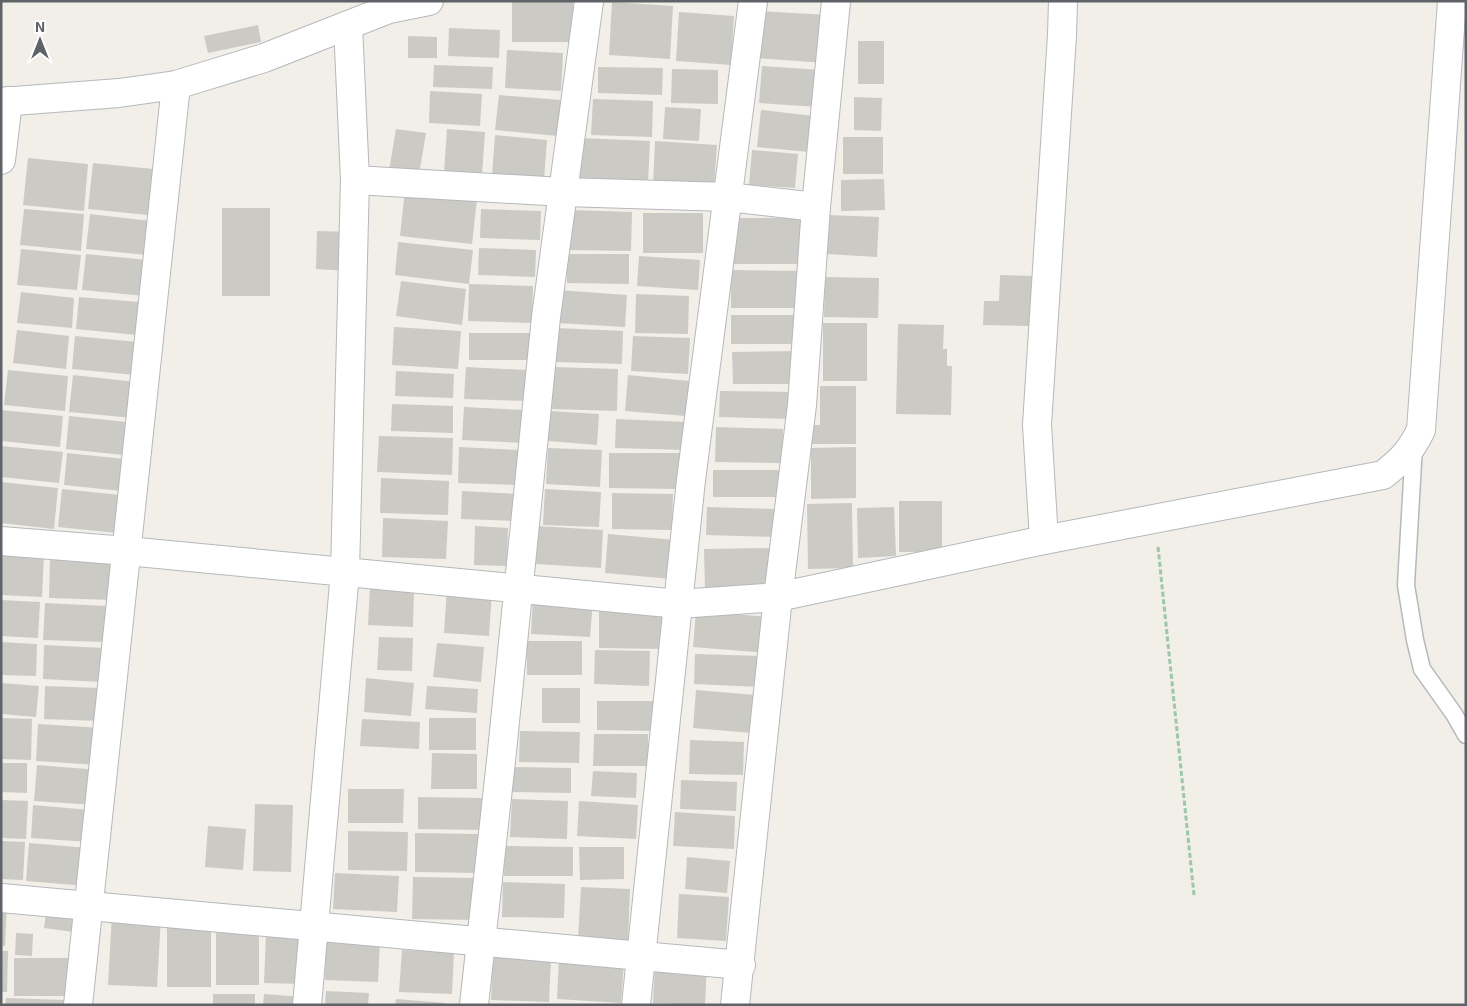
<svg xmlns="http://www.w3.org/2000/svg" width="1467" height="1006" viewBox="0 0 1467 1006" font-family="'Exo 2',sans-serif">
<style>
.building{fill:#cccac5}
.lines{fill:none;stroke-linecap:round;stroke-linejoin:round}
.lane-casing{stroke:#b5b8bc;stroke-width:19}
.street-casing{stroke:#b5b8bc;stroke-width:30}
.path{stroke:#9cc7a9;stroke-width:3;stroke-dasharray:5 2.5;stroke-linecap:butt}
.lane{stroke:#fff;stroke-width:16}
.street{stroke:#fff;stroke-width:28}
</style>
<rect width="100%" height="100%" fill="#f1efe8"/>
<g class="building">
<rect x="512" y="1" width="61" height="41"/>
<path d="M612,2l61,4 -3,53 -61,-4z"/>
<path d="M759,11l69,4 -3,48 -69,-5z"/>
<path d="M679,12l55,4 -3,49 -55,-4z"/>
<path d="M258,25l3,17 -53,11 -4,-17z"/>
<path d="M449,28l51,2 -1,28 -51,-2z"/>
<path d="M408,36l29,1v21h-29z"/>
<rect x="858" y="41" width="26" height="43"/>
<path d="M507,50l56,3 -2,38 -56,-3z"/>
<path d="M434,65l59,2 -1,22 -59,-2z"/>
<path d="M762,66l59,4 -3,37 -59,-4z"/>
<path d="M598,67l65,1 -1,27 -64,-2z"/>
<path d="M672,69l46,1v34l-47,-1z"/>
<path d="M430,91l52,3 -2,32 -51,-3z"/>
<path d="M499,95l62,5 -3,36 -63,-6z"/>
<path d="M854,97l28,1 -1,33 -27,-1z"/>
<path d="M593,99l60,2 -1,36 -61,-2z"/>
<path d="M665,107l36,2 -2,32 -36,-2z"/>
<path d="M761,110l53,6 -5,36 -52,-5z"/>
<path d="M396,129l30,4 -7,42 -30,-4z"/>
<path d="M447,129l38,3 -3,43 -38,-2z"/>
<path d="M495,135l52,5 -3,40 -52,-4z"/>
<rect x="843" y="137" width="40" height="37"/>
<path d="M581,138l69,3 -2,42 -69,-3z"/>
<path d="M655,141l62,4 -3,43 -61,-3z"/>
<path d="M752,150l46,4 -3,34 -46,-3z"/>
<path d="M28,158l60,6 -4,47 -61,-6z"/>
<path d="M93,163l60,6 -5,46 -60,-6z"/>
<path d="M884,179l1,31 -44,1v-31z"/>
<path d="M405,190l72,9 -5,45 -72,-8z"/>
<rect x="222" y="208" width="48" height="88"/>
<path d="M24,209l60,5 -3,37 -61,-6z"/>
<path d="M481,209l60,2 -1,29 -60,-2z"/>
<path d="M570,210l62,2 -1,39 -62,-1z"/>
<rect x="643" y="213" width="60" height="40"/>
<path d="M90,214l61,7 -4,34 -61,-6z"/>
<path d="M828,215l51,2 -2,40 -50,-3z"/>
<rect x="734" y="218" width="71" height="46"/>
<path d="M317,231l34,1 -2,39 -33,-2z"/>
<path d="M398,242l75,8 -4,34 -74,-9z"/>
<path d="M479,248l57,2 -1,27 -57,-2z"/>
<path d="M21,249l60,6 -4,35 -60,-5z"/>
<path d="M86,254l62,6 -3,36 -63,-6z"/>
<path d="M567,254h62v30l-62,-1z"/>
<path d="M639,256l61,4 -2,30 -61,-4z"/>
<path d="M731,270l73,1v37h-73z"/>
<path d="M1000,275l32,1 -2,50 -47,-1 1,-24h15z"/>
<path d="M825,277l54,1 -1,40 -54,-1z"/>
<path d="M401,281l65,8 -4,36 -66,-9z"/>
<path d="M469,284l64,2 -1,37 -64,-2z"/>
<path d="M558,290l69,5 -2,32 -68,-4z"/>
<path d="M21,292l53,6 -2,30 -55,-5z"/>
<path d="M636,294l53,2 -1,38 -53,-1z"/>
<path d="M79,297l60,5 -3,33 -60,-6z"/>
<rect x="731" y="315" width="63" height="29"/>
<rect x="823" y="323" width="44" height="58"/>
<path d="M898,324l46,1 -1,24h4v17h5l-1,49 -55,-1z"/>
<path d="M394,327l67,4 -3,38 -66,-4z"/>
<path d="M557,328l66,3 -1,33 -67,-2z"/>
<path d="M17,330l52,6 -3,33 -53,-6z"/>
<rect x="469" y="333" width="64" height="27"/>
<path d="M75,336l63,6 -3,33 -63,-6z"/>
<path d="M633,336l57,2 -2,36 -57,-3z"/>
<path d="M800,351v33h-67l-1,-32z"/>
<path d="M466,367l62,3 -1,31 -63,-2z"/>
<path d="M553,367l65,2 -1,42 -65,-2z"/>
<path d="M8,370l60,6 -3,35 -61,-6z"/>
<path d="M396,371l58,3 -1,24 -58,-2z"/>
<path d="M73,375l63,7 -3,36 -64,-6z"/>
<path d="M628,375l61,6 -3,35 -61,-5z"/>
<path d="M820,386h36v58h-44v-19h8z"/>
<path d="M720,391l74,1 -1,27 -74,-2z"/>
<path d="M392,404l61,2v27l-62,-2z"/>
<path d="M464,407l61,3 -2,33 -61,-3z"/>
<path d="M1,410l62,6 -3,31 -59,-6z"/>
<path d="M550,411l49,3 -2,31 -49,-4z"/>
<path d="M69,416l67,7 -3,33 -67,-7z"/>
<path d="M616,419l71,3 -1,28 -71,-2z"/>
<path d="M716,427l67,2 -1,34 -67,-1z"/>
<path d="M379,436l74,2 -1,37 -75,-3z"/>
<path d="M1,446l62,6 -4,31 -58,-6z"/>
<path d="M459,447l60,3 -2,35 -59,-2z"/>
<path d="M856,447v51l-45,1v-51z"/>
<path d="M548,448l54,2 -2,37 -54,-3z"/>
<path d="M67,453l67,7 -3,32 -67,-7z"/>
<path d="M609,453h71v36l-71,-1z"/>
<rect x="713" y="470" width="71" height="27"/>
<path d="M381,478l68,3 -1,34 -68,-2z"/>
<path d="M1,482l57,6 -4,41 -53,-6z"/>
<path d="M62,489l68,7 -3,38 -69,-7z"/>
<path d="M545,489l56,3 -2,35 -56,-2z"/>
<path d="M462,491l55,3 -1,27 -55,-2z"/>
<path d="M612,493l61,1 -1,36 -60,-1z"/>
<rect x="899" y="501" width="43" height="51"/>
<path d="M852,503l1,65 -45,1 -1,-65z"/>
<path d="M707,507l69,2v28l-70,-2z"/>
<path d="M894,507l2,49 -38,2 -1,-50z"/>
<path d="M383,518l65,3 -2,38 -64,-2z"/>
<path d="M475,526l33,2 -1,38 -33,-1z"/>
<path d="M538,526l65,4 -2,38 -65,-4z"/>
<path d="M608,534l67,6 -4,39 -66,-6z"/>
<path d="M771,548l1,39 -67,1 -1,-39z"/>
<path d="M1,552l43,2 -2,43 -41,-2z"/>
<path d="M50,555l64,2 -1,43 -64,-2z"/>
<path d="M370,587l44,2 -1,38 -45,-2z"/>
<path d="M447,588l45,3 -3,45 -45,-3z"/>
<path d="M533,598l60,3 -3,36 -59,-3z"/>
<path d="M1,600l39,2 -2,36 -37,-2z"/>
<path d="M45,603l61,3 -1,36 -62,-2z"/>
<path d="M599,605l65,2 -1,42 -64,-1z"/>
<path d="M696,611l74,6 -2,36 -75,-6z"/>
<path d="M379,637l34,1 -1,33 -35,-1z"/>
<rect x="527" y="641" width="55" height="34"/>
<path d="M1,642l36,2 -1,32 -35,-1z"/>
<path d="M437,643l47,4 -3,35 -48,-5z"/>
<path d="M44,645l59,3 -1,34 -59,-3z"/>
<path d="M595,650l55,1 -1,35 -55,-2z"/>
<path d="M695,654l66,2 -1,31 -66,-3z"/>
<path d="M366,678l48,5 -3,33 -47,-4z"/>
<path d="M1,683l38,3 -3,31 -35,-3z"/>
<path d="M45,686l56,2 -1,33 -56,-2z"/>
<path d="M427,686l51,3 -1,24 -52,-4z"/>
<rect x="542" y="688" width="38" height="35"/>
<path d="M696,690l60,5 -4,38 -59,-5z"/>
<path d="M597,701h59v30l-59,-1z"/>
<path d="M1,718l31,1 -1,41 -30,-1z"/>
<rect x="429" y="718" width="47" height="32"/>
<path d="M362,719l58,3 -1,27 -59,-3z"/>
<path d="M38,724l64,4 -3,37 -63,-4z"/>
<path d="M520,731l60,1 -1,31 -60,-1z"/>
<path d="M594,734h54v32h-55z"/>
<path d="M690,740l54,2 -1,33 -54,-1z"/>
<path d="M432,753l45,1v35h-46z"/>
<path d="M1,763h26v30l-26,-1z"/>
<path d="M37,765l62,5 -3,35 -62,-4z"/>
<path d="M512,767l59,1v25l-59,-1z"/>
<path d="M593,771l44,2 -1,25 -45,-2z"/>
<path d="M681,780l56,2 -1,29 -56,-2z"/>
<path d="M348,789h56l-1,34h-55z"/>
<path d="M418,797l65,1v32l-65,-1z"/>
<path d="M512,799l56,2 -1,38 -57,-2z"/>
<path d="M1,800l27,1 -2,38 -25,-1z"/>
<path d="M579,801l59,4 -2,34 -59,-3z"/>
<path d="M255,804l38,1 -2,67 -38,-1z"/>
<path d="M33,805l57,5 -2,32 -57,-4z"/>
<path d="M675,812l60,4 -1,33 -61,-3z"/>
<path d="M208,826l38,3 -3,41 -38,-3z"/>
<path d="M348,831l60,1 -1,39 -59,-1z"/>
<path d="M415,833l63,1v39l-63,-1z"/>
<path d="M1,841l24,1 -2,38 -22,-1z"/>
<path d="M29,843l60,5 -3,38 -60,-5z"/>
<path d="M505,846l68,1v29h-69z"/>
<path d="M579,847h45v32l-44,1z"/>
<path d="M687,857l43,4 -3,32 -42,-4z"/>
<path d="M335,873l64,3 -2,36 -64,-3z"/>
<path d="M413,877l67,1 -1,42 -67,-1z"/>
<path d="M503,882l62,2 -1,34 -62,-1z"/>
<path d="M581,887l49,2 -2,51 -50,-2z"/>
<path d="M679,894l50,3 -3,44 -49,-3z"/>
<path d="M1,903h6l-2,43h-4z"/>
<path d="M47,907l29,3 -2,22 -30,-4z"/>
<path d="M112,914l49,3 -4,70 -49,-2z"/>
<rect x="167" y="925" width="44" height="62"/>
<path d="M16,933l17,1 -1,22 -17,-1z"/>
<rect x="216" y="933" width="43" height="52"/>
<path d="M266,934l41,1 -2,49 -41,-1z"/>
<path d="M326,938l54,2 -2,42 -53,-2z"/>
<path d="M402,950l52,2 -2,42 -53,-2z"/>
<path d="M1,951h7l-1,41h-6z"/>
<path d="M493,956l58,3 -2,43 -58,-2z"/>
<path d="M559,957l65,4 -3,42 -64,-4z"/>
<rect x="14" y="958" width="58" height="38"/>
<path d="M655,963l52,2 -2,40 -52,-2z"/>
<path d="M326,991l43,2 -1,12h-43z"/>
<rect x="213" y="994" width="42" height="11"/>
<path d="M264,994l40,3 -1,8h-40z"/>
<path d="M6,998l59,2 -1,5h-59z"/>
<path d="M396,999l49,4 -1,2h-49z"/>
</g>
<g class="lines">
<g class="lane-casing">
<path id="lane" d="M1414,445l-8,140 9,55 7,29 32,45 12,21"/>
</g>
<g class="street-casing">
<g id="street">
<path d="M836,1l-20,206 -14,198 -24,192 266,-57 339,-65c19,-15 27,-23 38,-45l31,-429"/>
<path d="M1,102l118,-9 57,-8 88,-27 125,-49 40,-8"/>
<path d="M1,160l7,-59"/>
<path d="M355,180l208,12 165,5 88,10"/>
<path d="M1044,540l-7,-115 25,-390 1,-34"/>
<path d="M1,541l126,10 552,53 99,-7 -43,408"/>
<path d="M1,898l740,67"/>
<path d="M78,1005l98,-920"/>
<path d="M307,1005l38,-433 10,-392 -7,-155"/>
<path d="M474,1005l27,-244 45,-444 43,-316"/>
<path d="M636,1005l55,-525 62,-479"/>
</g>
</g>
<path class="path" d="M1158,547l36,348"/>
<use href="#lane" class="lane"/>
<use href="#street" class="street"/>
</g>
<rect width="1467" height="1006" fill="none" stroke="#5f6368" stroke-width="5"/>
<g transform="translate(40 40)" stroke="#ffffff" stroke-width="4" paint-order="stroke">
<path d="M0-4L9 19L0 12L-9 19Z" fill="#5f6368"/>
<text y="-8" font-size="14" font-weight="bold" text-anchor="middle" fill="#5f6368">N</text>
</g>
</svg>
